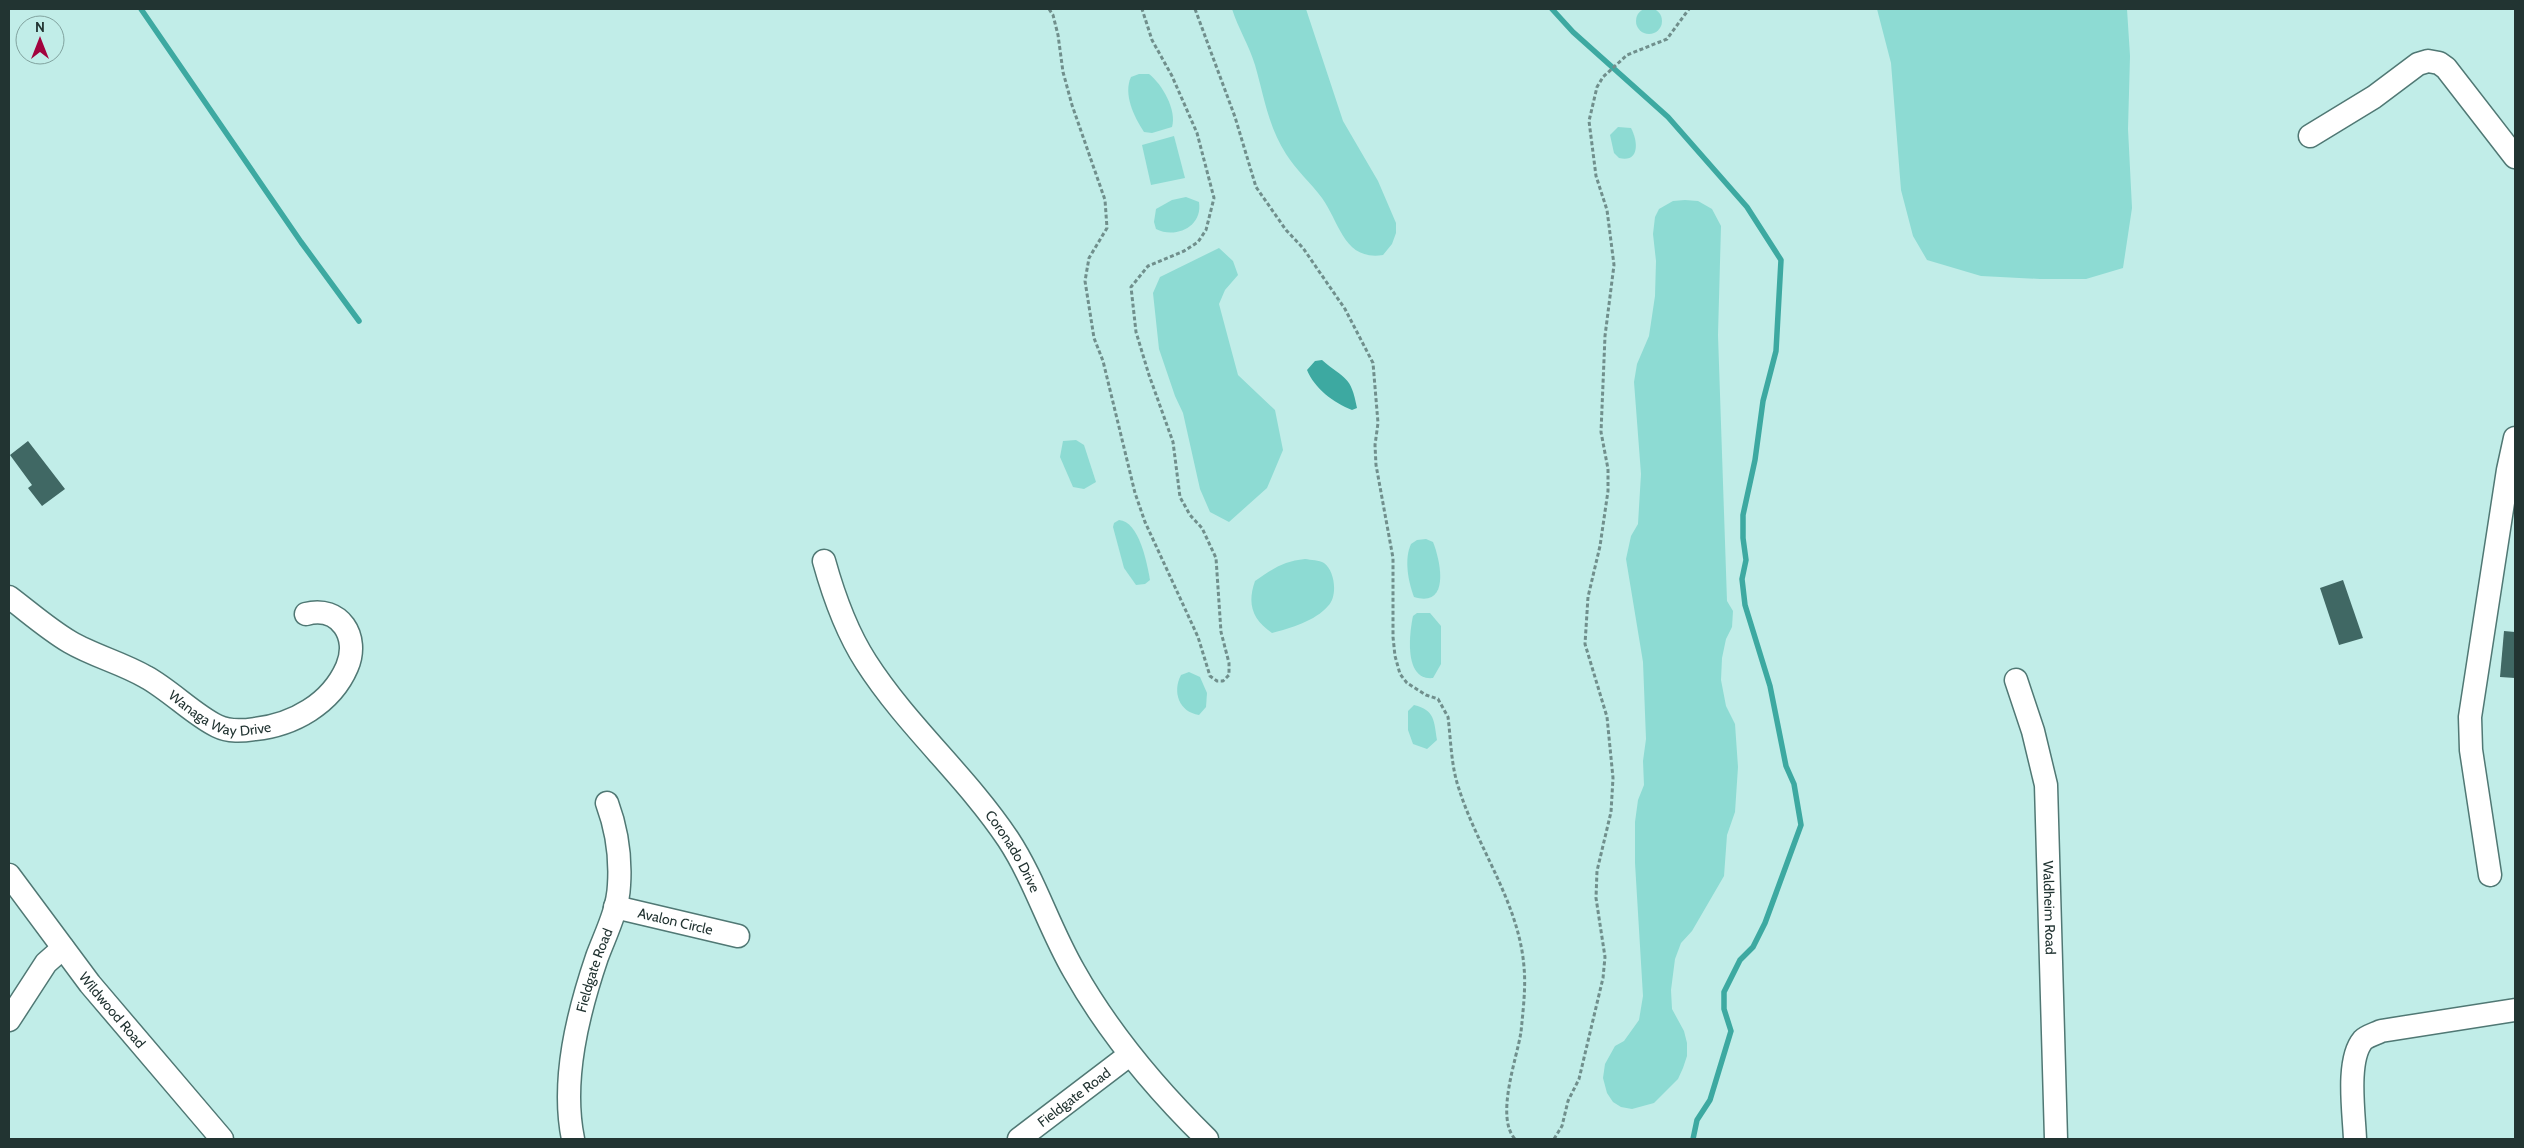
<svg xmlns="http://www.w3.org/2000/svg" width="2524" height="1148" viewBox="0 0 2524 1148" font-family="Cabin,sans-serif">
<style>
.green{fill:#8ddbd3}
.water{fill:#3da9a1}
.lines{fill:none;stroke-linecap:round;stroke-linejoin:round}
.stream{stroke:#3da9a1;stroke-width:5.5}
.building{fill:#406864}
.minor-casing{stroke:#507874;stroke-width:25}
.path{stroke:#708f8c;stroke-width:3;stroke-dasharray:4 2.5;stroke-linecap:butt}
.minor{stroke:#fff;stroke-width:22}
.labels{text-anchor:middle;stroke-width:5;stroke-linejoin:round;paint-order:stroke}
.street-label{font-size:14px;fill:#223432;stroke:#c1ede8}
</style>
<rect width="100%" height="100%" fill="#c1ede8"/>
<g class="green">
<circle cx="1649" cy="21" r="13"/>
<path d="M1232,9h74l37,112 35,60 18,42v10l-4,11 -9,11c-39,6 -43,-32 -61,-57 -11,-15 -26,-28 -36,-44 -18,-28 -22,-58 -31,-89 -6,-20 -17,-37 -23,-56z"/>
<path d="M1877,9h250l3,47 -2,73 4,79 -9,60 -37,11h-46l-59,-3 -54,-16 -14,-24 -12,-46 -10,-127z"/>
<path d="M1139,74h10c13,10 28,36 23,53l-20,6 -8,-1c-10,-15 -21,-38 -13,-55z"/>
<path d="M1618,127l13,1c7,13 9,35 -12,30l-5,-5 -4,-18z"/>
<path d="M1174,136l11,42 -34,7 -9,-40z"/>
<path d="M1186,197l13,5c4,25 -24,37 -43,27l-2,-7 2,-13 16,-9z"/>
<path d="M1685,200l13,1 14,8 9,17 -3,109 9,266 6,10 -1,16 -6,12 -4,19 -1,22 5,26 9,18 3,43 -3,45 -8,23 -3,41 -32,55 -11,12 -6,16 -4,31 1,19 12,22 3,12v13l-4,12 -5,11 -24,24 -22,6 -11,-2 -8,-5 -6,-9 -4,-15 2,-14 10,-18 9,-5 15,-21 4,-24 -8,-133v-41l3,-22 6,-15 -1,-24 3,-22 -3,-77 -17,-103 5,-23 7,-12 3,-50 -7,-92 3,-18 12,-28 6,-40 1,-35 -3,-27 2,-17 4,-8 14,-8z"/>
<path d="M1219,248l14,13 5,14 -13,15 -6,14 8,30 11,41 37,35 8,40 -16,38 -38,34 -19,-10 -10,-23 -17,-76 -8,-17 -16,-47 -6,-56 7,-16z"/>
<path d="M1076,440l8,5 12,37 -12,7 -11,-2 -13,-30 3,-16z"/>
<path d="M1119,520c20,1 28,43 31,60l-5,4 -9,1 -12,-17 -11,-41 1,-4z"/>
<path d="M1426,539l7,3c8,20 17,66 -19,55 -6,-16 -10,-38 -3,-53l6,-4z"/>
<path d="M1305,559c6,1 14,1 19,4 11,8 14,33 4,43 -13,15 -37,22 -56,27 -20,-14 -25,-29 -17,-52 17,-12 29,-20 50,-22z"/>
<path d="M1417,613h13l11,13v38l-8,14c-29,3 -24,-43 -20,-62z"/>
<path d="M1189,672l11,5 7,16 -1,14 -7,8c-20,-3 -27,-23 -18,-40z"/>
<path d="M1414,705c21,5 20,16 23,35l-10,9 -14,-5 -5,-14v-19z"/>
</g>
<path class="water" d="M1322,360c23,20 29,15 35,48l-5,2c-18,-7 -38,-22 -45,-40l8,-9z"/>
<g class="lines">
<g class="stream">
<path d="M141,9l160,233 58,79"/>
<path d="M1552,9l21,23 95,85 79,90 34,53 -5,91 -13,50 -8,59 -12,55v23l3,22 -4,19 3,26 25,81 16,80 8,18 7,41 -36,98 -12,24 -13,13 -16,32v17l7,22 -21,69 -13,20 -4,19"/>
</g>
</g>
<g class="building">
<path d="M28,441l37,48 -23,17 -14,-18 4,-3 -22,-30z"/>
<path d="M2343,580l20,58 -24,7 -19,-57z"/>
<path d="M2504,631l11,1v46l-15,-1z"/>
</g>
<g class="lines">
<g class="minor-casing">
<g id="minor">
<path d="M2310,136l64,-39 44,-33 10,-3 11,2 7,5 69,89"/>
<path id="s1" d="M824,561c10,36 22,70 42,101 41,64 100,114 142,177 27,41 41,89 66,132 36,64 81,117 133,168"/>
<path id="s2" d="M9,597c20,15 39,32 61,45 24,14 52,21 76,35 24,13 48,38 71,49 12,6 25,5 38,3 38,-4 76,-25 92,-62 13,-30 -7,-62 -41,-53"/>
<path id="s3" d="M2016,680l17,51 13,54 10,354"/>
<path id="s4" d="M9,875l81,109 132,155"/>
<path d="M2490,875l-19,-125 -1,-33 38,-247 7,-32"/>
<path id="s5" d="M615,907l123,29"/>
<path d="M9,1020l37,-57 17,-15"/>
<path id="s6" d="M573,1139c-12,-59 5,-126 24,-182 9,-24 21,-47 22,-72 2,-30 -2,-55 -12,-82"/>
<path id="s7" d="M1019,1139l109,-83"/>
<path d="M2355,1139c-1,-26 -9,-79 8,-99 4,-4 12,-6 18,-9l134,-21"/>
</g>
</g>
<g class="path">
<path d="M1049,9l4,6 5,20 5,37 9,33 33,95 2,28 -18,30 -4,23 9,57 9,23 32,132 10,29 53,115 12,39 7,5h6l6,-6v-12l-8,-31 -5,-74 -14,-30 -12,-13 -10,-18 -7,-55 -24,-67 -13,-43 -5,-45 17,-21 36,-15 14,-9 8,-12 8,-32 -17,-65 -25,-57 -20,-36 -10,-31"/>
<path d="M1195,9l40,108 21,70 30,43 17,18 42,61 28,54 5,60 -3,22 1,20 17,93v79l2,19 5,18 7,9 19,12 12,4 10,18c3,24 3,49 11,72 19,60 60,114 65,178 2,20 -1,44 -3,65 -4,26 -26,85 -6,107"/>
<path d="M1554,1139l8,-13 6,-25 11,-22 24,-101 2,-21 -9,-59 1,-27 14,-59 2,-34 -6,-61 -22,-73 3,-47 12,-51 8,-55v-22l-7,-37 4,-96 9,-71 -7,-55 -11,-34 -7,-55 8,-34 6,-10 24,-22 40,-16 22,-30"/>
</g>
<use href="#minor" class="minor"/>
</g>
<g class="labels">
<g class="street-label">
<text dy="5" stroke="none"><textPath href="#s2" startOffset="245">Wanaga Way Drive</textPath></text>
<text dy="5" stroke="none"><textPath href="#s1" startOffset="350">Coronado Drive</textPath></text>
<text dy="5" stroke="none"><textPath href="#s3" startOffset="232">Waldheim Road</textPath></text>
<text dy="5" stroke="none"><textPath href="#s5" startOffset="62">Avalon Circle</textPath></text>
<text dy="5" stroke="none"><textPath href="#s6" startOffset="172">Fieldgate Road</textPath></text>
<text dy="5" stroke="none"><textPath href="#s4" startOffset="170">Wildwood Road</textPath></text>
<text dy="5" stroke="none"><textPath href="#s7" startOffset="69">Fieldgate Road</textPath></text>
</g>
</g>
<rect width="2524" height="1148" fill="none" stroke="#223432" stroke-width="20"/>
<g transform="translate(40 40)"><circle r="24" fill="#c1ede8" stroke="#81a39f"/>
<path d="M0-4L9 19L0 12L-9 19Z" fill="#a2043e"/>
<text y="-8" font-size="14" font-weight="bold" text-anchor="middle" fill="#223432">N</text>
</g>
</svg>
